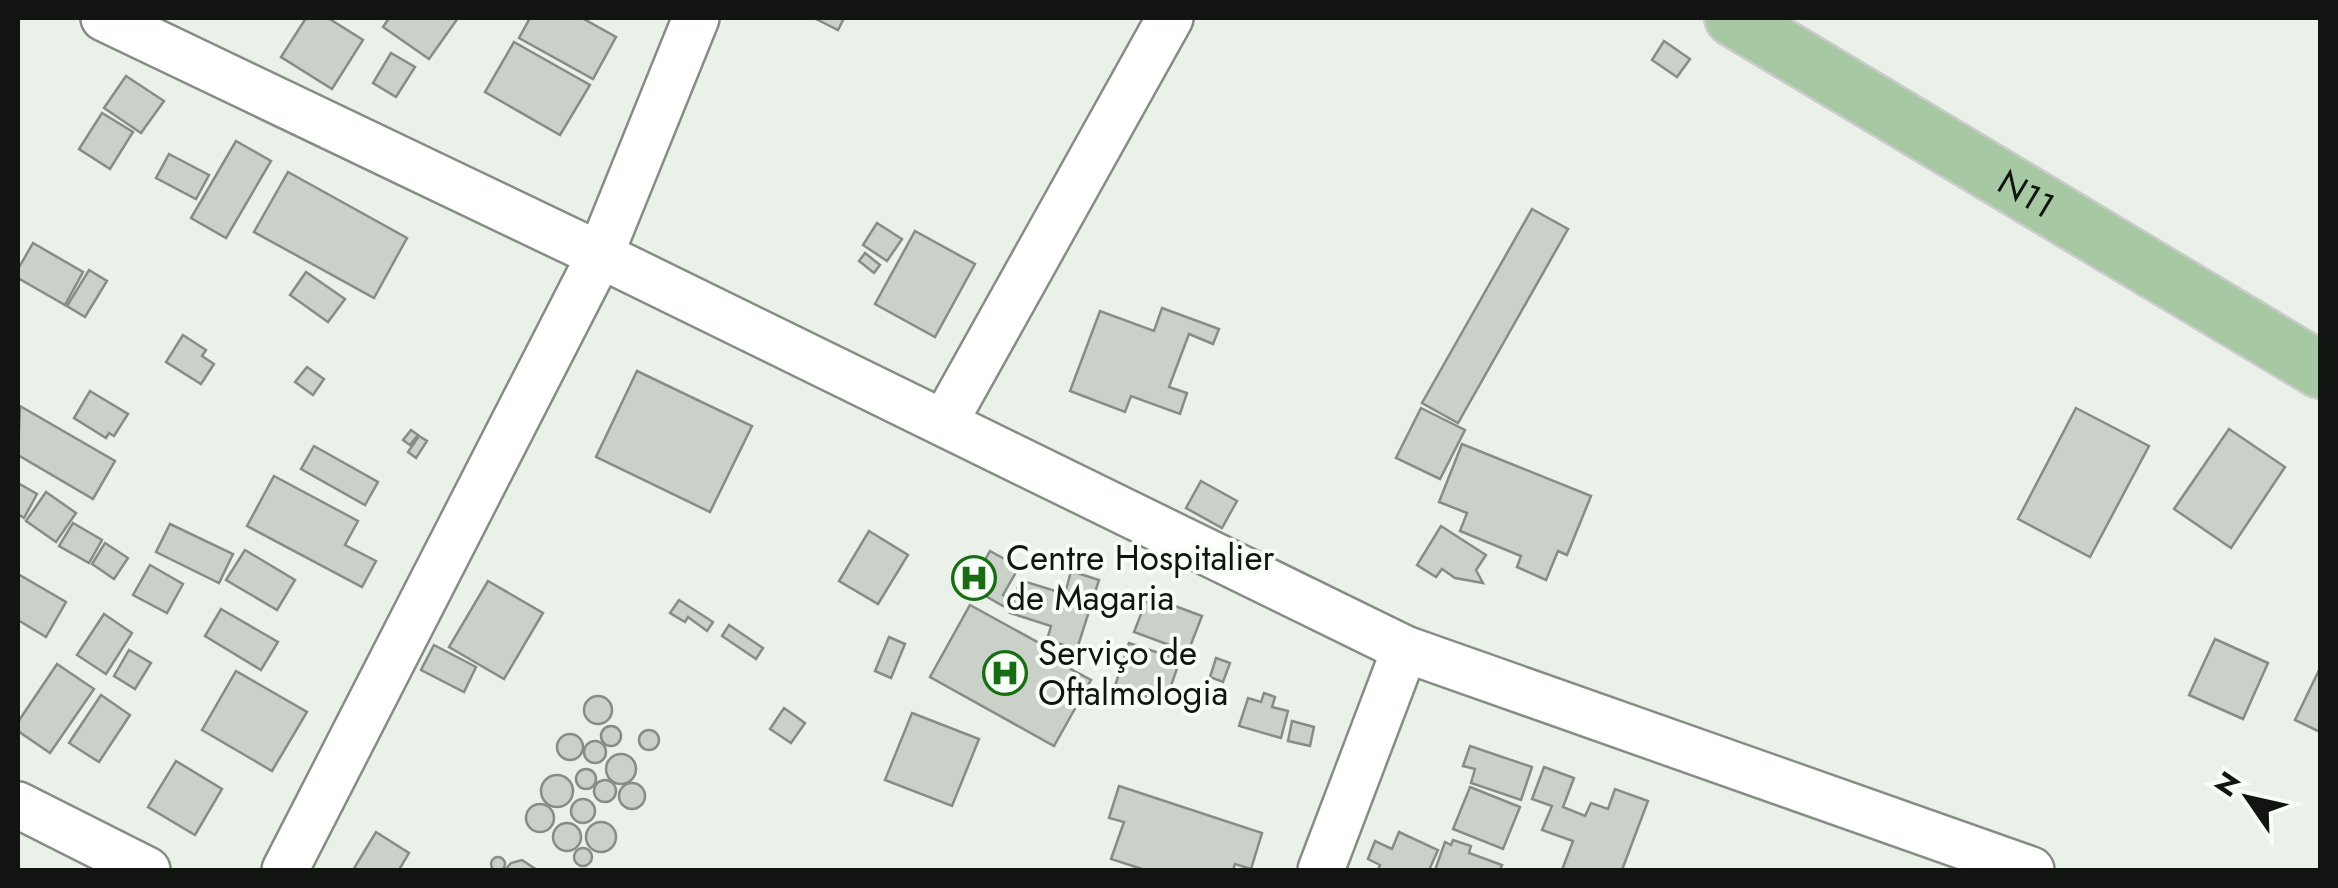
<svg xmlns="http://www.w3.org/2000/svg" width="2338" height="888" viewBox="0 0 2338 888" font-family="Jost,sans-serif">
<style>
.building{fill:#cad1c9;stroke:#878d86;stroke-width:2.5}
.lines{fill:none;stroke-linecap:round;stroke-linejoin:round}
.minor-casing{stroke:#868d85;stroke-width:50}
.primary-casing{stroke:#cbcbcb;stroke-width:60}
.minor{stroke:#fff;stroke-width:45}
.primary{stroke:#a6c8a3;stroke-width:55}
.labels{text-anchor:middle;stroke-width:8;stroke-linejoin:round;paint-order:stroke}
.street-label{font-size:35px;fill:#111411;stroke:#f7fef6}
.poi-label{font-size:35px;fill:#111411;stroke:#f7fef6;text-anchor:start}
</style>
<rect width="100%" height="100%" fill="#eaf1e9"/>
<g class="building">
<path d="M306,18h22l35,22 -31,49 -51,-32z"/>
<path d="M389,18h69l-29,41 -46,-32z"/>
<path d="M530,18h52l34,19 -23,42 -74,-41z"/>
<path d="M814,18h30l-6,12z"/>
<path d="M1664,41l26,18 -13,18 -25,-17z"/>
<path d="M514,42l76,43 -30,50 -75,-43z"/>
<path d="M391,53l24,14 -19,30 -23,-14z"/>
<path d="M126,76l38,25 -23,32 -37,-25z"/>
<path d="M102,113l31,19 -23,37 -31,-20z"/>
<path d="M236,141l35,20 -45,77 -35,-20z"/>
<path d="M169,154l40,21 -13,24 -40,-21z"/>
<path d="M288,172l119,66 -33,60 -120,-66z"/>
<path d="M1532,209l36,20 -110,194 -36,-20z"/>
<path d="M877,223l25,16 -15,22 -24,-16z"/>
<path d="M915,231l60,33 -40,73 -60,-33z"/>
<path d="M33,243l50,29 -18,33 -47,-27v-9z"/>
<path d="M865,253l15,12 -6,8 -15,-12z"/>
<path d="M89,270l18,11 -22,36 -18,-11z"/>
<path d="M306,272l39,27 -17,23 -38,-27z"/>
<path d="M1162,308l57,21 -6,15 -24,-10 -20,53 18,6 -7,21 -49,-18 -6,16 -55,-21 30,-80 54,20z"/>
<path d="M183,335l23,15 -4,6 12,8 -13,20 -35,-22z"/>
<path d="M307,367l17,12 -11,16 -18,-13z"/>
<path d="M637,371l115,55 -42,86 -114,-55z"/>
<path d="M90,391l38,23 -14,22 -5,-3 -3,5 -32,-20z"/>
<path d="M20,406l95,55 -22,38 -75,-44z"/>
<path d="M1421,408l44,22 -25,49 -44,-21z"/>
<path d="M2076,408l73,38 -59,111 -72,-38z"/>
<path d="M2229,429l56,38 -54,81 -57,-39z"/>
<path d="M411,430l7,5 -8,10 -7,-5z"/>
<path d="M419,436l8,5 -11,17 -8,-6z"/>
<path d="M1462,444l129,52 -24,59 -9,-4 -12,29 -29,-13 4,-11 -61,-25 7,-18 -28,-11z"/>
<path d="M314,446l64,36 -13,23 -64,-36z"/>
<path d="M274,476l84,45 -13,24 31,16 -14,26 -115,-61z"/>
<path d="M1201,481l36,20 -15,27 -36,-20z"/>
<path d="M18,483l19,11 -13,24 -6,-4z"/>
<path d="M46,492l30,21 -20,29 -30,-21z"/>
<path d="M73,523l29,17 -13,23 -30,-17z"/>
<path d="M170,524l63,30 -14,29 -63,-31z"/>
<path d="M1441,526l45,29 -10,15 7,13 -28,-5 -13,-9 -6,8 -19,-12z"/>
<path d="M869,531l39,24 -30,49 -39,-23z"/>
<path d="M105,543l23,15 -14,21 -22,-15z"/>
<path d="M245,550l50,30 -18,30 -51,-30z"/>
<path d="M990,551l29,16 -16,28 5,3 -5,8 -33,-19z"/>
<path d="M150,565l33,19 -16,29 -34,-18z"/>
<path d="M1071,571l28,9 -22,69 -30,-9 4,-14 -41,-13 10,-33 45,14z"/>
<path d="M18,574l48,28 -20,35 -28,-17z"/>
<path d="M488,581l55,32 -39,66 -55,-32z"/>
<path d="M1148,596l54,20 -14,36 -54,-20z"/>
<path d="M679,600l34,22 -6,9 -19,-14 -3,5 -15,-9z"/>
<path d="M970,605l102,56 -3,7 22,12 -37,66 -124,-69z"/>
<path d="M221,609l57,33 -17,28 -56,-34z"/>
<path d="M104,614l28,19 -26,41 -29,-19z"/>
<path d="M729,625l34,23 -7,11 -34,-23z"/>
<path d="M889,637l16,7 -14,34 -16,-7z"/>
<path d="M2215,639l53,24 -25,56 -54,-24z"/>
<path d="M1129,643l51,17 -15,43 -50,-17z"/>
<path d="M434,645l42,22 -12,25 -43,-22z"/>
<path d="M129,650l22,13 -16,26 -21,-13z"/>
<path d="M1216,658l14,5 -7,19 -13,-5z"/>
<path d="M57,664l37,25 -44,64 -32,-22v-9z"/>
<path d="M2320,668v64l-25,-12z"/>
<path d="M236,671l71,41 -35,59 -70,-41z"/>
<path d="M1264,693l11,4 -3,10 16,4 -7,27 -42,-12 9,-28 13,4z"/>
<path d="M101,695l29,20 -31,47 -30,-19z"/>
<circle cx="598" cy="710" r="14"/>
<path d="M784,708l21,15 -14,20 -21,-14z"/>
<path d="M912,713l67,26 -27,67 -67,-26z"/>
<path d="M1292,721l22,6 -4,19 -22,-5z"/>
<circle cx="611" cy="736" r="10"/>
<circle cx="649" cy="740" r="10"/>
<circle cx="570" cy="747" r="13"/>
<circle cx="595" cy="752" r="11"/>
<path d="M1470,746l62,21 -11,33 -50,-17 4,-14 -12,-3z"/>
<circle cx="621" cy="769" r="15"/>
<path d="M176,761l46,28 -27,46 -47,-28z"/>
<path d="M1544,767l30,11 -11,29 22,9 6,-13 17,6 7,-20 33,12 -26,69h-60l11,-29 -31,-11 10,-24 -20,-7z"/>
<circle cx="586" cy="779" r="10"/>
<circle cx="557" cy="791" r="16"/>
<circle cx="605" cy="791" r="11"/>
<circle cx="632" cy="796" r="13"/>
<path d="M1119,786l143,47 -11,36 -16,-5 -2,6h-88l-34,-11 13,-37 -15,-4z"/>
<path d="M1470,787l50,20 -17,42 -50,-20z"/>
<circle cx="583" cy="811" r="12"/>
<circle cx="540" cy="818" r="14"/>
<circle cx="601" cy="837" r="15"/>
<circle cx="567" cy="837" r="14"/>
<path d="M376,832l33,21 -10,17h-46z"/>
<path d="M1399,832l39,18 -9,20h-51l2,-5 -12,-6 7,-18 17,8z"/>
<path d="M1453,840l18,6 -2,7 33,12 -2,5h-65l10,-28 6,3z"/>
<circle cx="583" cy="857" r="9"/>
<circle cx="498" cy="864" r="7"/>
<path d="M522,860l15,10h-32l6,-7z"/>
</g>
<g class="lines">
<g class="minor-casing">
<g id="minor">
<path d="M104,18l496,237 805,394 626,221"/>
<path d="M944,423l226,-405"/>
<path d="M18,805l129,65"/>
<path d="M285,870l315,-615 96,-237"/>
<path d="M1321,870l84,-221"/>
</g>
</g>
<g class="primary-casing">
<g id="primary">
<path id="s1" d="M1733,18l587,352"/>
</g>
</g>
<use href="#minor" class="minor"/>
<use href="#primary" class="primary"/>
</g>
<defs>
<g id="hospital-ring" transform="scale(2.25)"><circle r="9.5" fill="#f7fef6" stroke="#186d14" stroke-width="1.5"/><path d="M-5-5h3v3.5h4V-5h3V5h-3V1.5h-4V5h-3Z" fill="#186d14"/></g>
</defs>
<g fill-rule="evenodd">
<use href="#hospital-ring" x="974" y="578"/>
<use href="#hospital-ring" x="1005" y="673"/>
</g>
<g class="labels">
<g class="street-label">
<text dy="12" stroke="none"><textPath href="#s1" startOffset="342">N11</textPath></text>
</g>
<g class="poi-label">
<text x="1006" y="570">Centre Hospitalier<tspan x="1006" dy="40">de Magaria</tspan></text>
<text x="1038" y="665">Serviço de<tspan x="1038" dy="40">Oftalmologia</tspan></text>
</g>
</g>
<rect width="2338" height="888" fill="none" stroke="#111411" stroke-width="40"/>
<g transform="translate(2248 798) rotate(304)" stroke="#f7fef6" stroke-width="8" paint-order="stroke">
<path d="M0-8L18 38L0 25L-18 38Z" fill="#111411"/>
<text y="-15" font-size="28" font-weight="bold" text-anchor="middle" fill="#111411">N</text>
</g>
</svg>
